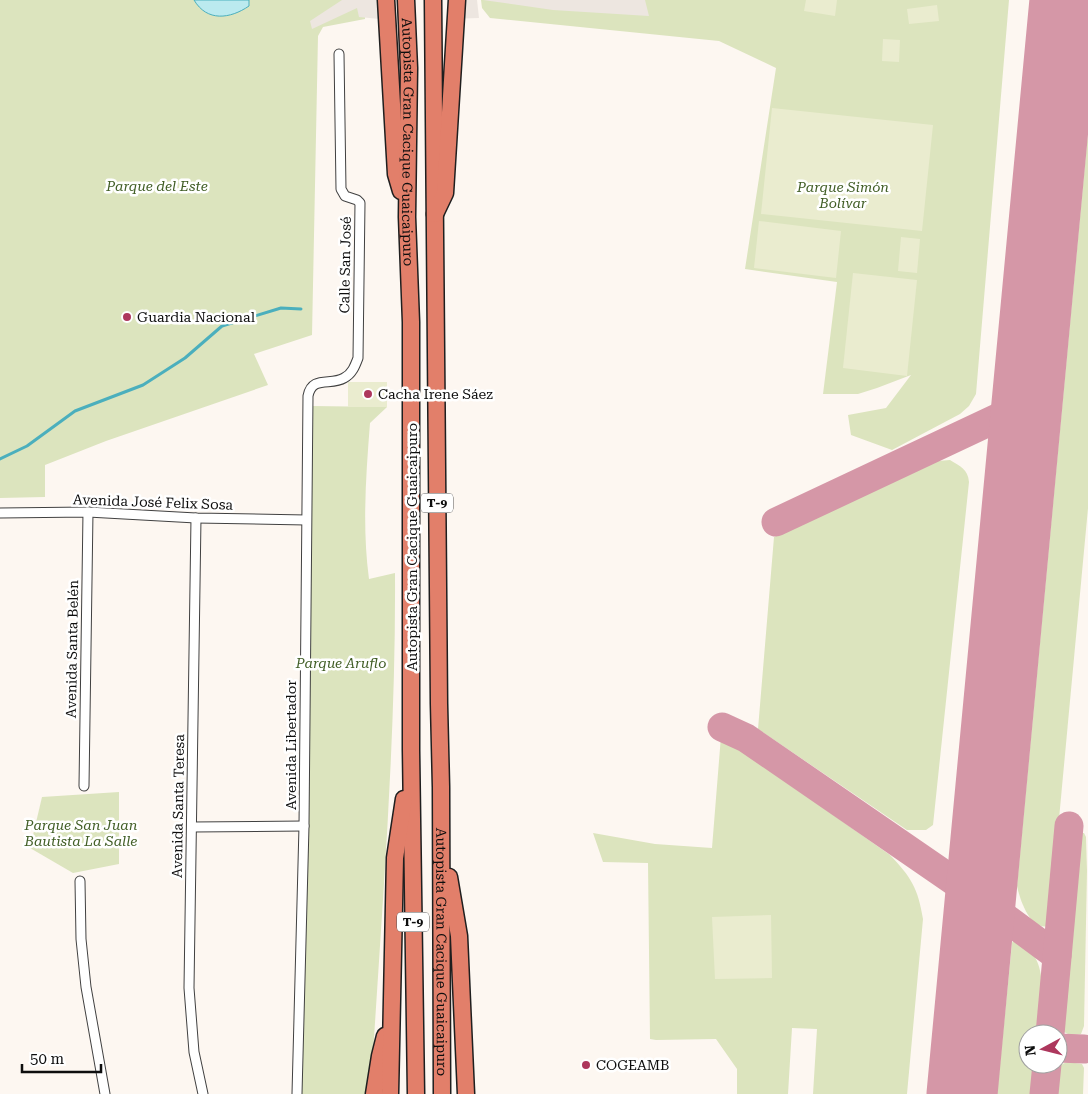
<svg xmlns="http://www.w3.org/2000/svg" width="1088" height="1094" viewBox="0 0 1088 1094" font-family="'Roboto Serif',serif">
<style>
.green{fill:#dce4be}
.pitch{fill:#eaeccf}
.plaza{fill:#ede6e0}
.water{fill:#bbeaef;stroke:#4bafbd}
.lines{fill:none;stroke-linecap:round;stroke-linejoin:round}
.stream{stroke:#4bafbd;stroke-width:3}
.taxiway{stroke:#d597a7;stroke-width:29}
.runway{stroke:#d597a7;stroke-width:71}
.minor-casing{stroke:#414141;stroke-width:11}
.motorway-casing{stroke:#1f1f1f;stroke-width:19}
.minor{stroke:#fff;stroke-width:9}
.motorway{stroke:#e27f6a;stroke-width:16}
.poi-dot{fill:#ad375d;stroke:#fff;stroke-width:2}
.labels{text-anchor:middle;stroke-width:5;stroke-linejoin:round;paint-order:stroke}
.shield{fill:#fff;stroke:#565656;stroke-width:1}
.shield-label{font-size:12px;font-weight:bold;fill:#0e0e0e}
.street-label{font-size:14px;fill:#0e0e0e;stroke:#fff}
.park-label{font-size:14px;font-style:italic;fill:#415e26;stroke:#fff}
.poi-label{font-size:14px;fill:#0e0e0e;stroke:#fff;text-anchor:start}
</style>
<rect width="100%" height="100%" fill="#fdf7f1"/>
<g class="green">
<path d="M0,0h365v19l-42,8 -5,9 -6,299 -58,19 14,31 -162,56 -61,24v32l-45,1z"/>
<path d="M481,0h528l-33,394 -7,12 -9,8 -68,36 -41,-15 -3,-20 38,-7 25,-33 -34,13 -19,6h-35l14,-112 -92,-13 31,-201 -57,-27 -229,-23 -8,-10z"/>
<path d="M1088,132v376l-39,418c-19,5 -29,-26 -32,-40z"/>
<path d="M312,406l75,1 -17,16c-4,52 -8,104 -1,156l26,-6c1,161 -12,321 -22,481l-6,40h-70z"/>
<path d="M950,460c10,6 18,9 19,22l-36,343 -7,5h-19l-149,-101 16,-192 150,-71 14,-5z"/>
<path d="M721,736l169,119c21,22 28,33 33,64l-16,175h-94l4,-65 -25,-1 -4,66h-51v-25l-21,-30 -60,1 -6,-1 -2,-176 -45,-1 -10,-29 62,11 57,4z"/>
<path d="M119,792v72l-46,9 -43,-25 12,-51z"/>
<path d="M1080,833h4l2,4 1,34 -3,155 -3,8 -11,1 -8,-4 -1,-6z"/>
<path d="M1013,941c40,11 28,63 25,93h-10v30h7l-2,30h-36l15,-151z"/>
<path d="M1068,1062l14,2 2,4 -1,26h-29c1,-13 -1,-29 14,-32z"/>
</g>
<g class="pitch">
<path d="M806,0h31l-2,16 -31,-5z"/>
<path d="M937,5l2,16 -30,3 -2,-15z"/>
<path d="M883,39l17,1 -1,22 -17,-1z"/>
<path d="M772,108l161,17 -11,106 -161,-17z"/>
<path d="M759,221l82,10 -5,47 -82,-10z"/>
<path d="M901,237l19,2 -3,34 -19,-2z"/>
<path d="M853,273l64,7 -10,96 -64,-8z"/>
<rect x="348" y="382" width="39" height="25"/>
<path d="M771,915l1,63 -57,1 -3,-62z"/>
</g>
<g class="plaza">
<path d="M342,0h49l-1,20 -31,-3 -2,-9 -45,21 -2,-8z"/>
<path d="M447,0h30l2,18 -32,1z"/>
<path d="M483,0h162l4,16 -96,-6z"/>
</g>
<path class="water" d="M194,0h55v6c-19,13 -42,16 -55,-6z"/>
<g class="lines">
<path class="stream" d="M0,459l27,-13 48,-35 68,-26 42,-27 37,-32 59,-18 20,1"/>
<g class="taxiway">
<path d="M776,522l251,-118"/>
<path d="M722,727l24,11 234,161 77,57"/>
<path d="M1050,1034l19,-208"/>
<path d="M1058,1048l26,1"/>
<path d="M1044,1094l3,-30"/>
</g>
<path class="runway" d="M962,1094l103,-1094"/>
<g class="minor-casing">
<g id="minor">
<path d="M0,513l88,-1 108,6 110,2"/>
<path d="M196,518l-7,470 5,64 9,42"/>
<path d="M84,786l4,-274"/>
<path d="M192,827l112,-1"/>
<path d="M80,881l1,58 5,48 19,107"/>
<path d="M297,1094l7,-268 4,-430c4,-21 23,-10 36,-18 8,-4 11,-12 14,-20l2,-155 -3,-3 -12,-4 -4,-7 -2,-135"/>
</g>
</g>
<g class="motorway-casing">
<g id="motorway">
<path d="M386,0l10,174 5,17"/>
<path id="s1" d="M406,0l3,68 -2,149 4,105v428l5,344"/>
<path id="s2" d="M433,0l6,704 2,83 1,307"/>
<path d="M435,214l10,-21 12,-193"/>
<path d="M449,877l10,59 7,158"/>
<path d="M374,1094l6,-38 5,-20"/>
<path d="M390,1094l5,-236 9,-59"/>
</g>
</g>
<use href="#minor" class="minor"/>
<use href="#motorway" class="motorway"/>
</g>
<g class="poi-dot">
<circle cx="127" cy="317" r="5"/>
<circle cx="368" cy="394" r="5"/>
<circle cx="586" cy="1065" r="5"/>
</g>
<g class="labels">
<g class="shield">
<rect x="421" y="493.5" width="32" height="19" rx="4"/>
<rect x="397" y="912.5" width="32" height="19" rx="4"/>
</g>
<g class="shield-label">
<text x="437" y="507">T-9</text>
<text x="413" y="926">T-9</text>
</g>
<g class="street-label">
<text dy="5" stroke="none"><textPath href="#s1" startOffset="142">Autopista Gran Cacique Guaicaipuro</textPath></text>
<text transform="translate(345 265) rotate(-89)" y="5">Calle San José</text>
<text transform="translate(153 502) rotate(2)" y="5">Avenida José Felix Sosa</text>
<text transform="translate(412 547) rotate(-90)" y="5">Autopista Gran Cacique Guaicaipuro</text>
<text transform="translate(72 649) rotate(-89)" y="5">Avenida Santa Belén</text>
<text transform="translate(291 745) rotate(-90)" y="5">Avenida Libertador</text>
<text transform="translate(178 806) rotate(-89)" y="5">Avenida Santa Teresa</text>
<text dy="5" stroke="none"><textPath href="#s2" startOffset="952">Autopista Gran Cacique Guaicaipuro</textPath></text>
</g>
<g class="park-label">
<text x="157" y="191">Parque del Este</text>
<text x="843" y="192">Parque Simón<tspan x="843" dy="16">Bolívar</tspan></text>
<text x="341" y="668">Parque Aruflo</text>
<text x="81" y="830">Parque San Juan<tspan x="81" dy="16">Bautista La Salle</tspan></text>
</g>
<g class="poi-label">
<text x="137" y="322">Guardia Nacional</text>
<text x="378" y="399">Cacha Irene Sáez</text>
<text x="596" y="1070">COGEAMB</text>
</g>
</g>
<g transform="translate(1043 1049) rotate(263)"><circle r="24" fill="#ffffff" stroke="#9f9f9f"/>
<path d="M0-4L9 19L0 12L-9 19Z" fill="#ad375d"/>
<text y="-8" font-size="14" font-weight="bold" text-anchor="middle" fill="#0e0e0e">N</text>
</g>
<path d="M22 1064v8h79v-8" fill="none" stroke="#0e0e0e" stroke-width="2.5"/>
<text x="30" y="1064" font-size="15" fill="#0e0e0e" stroke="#ffffff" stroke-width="4" paint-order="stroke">50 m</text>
</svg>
